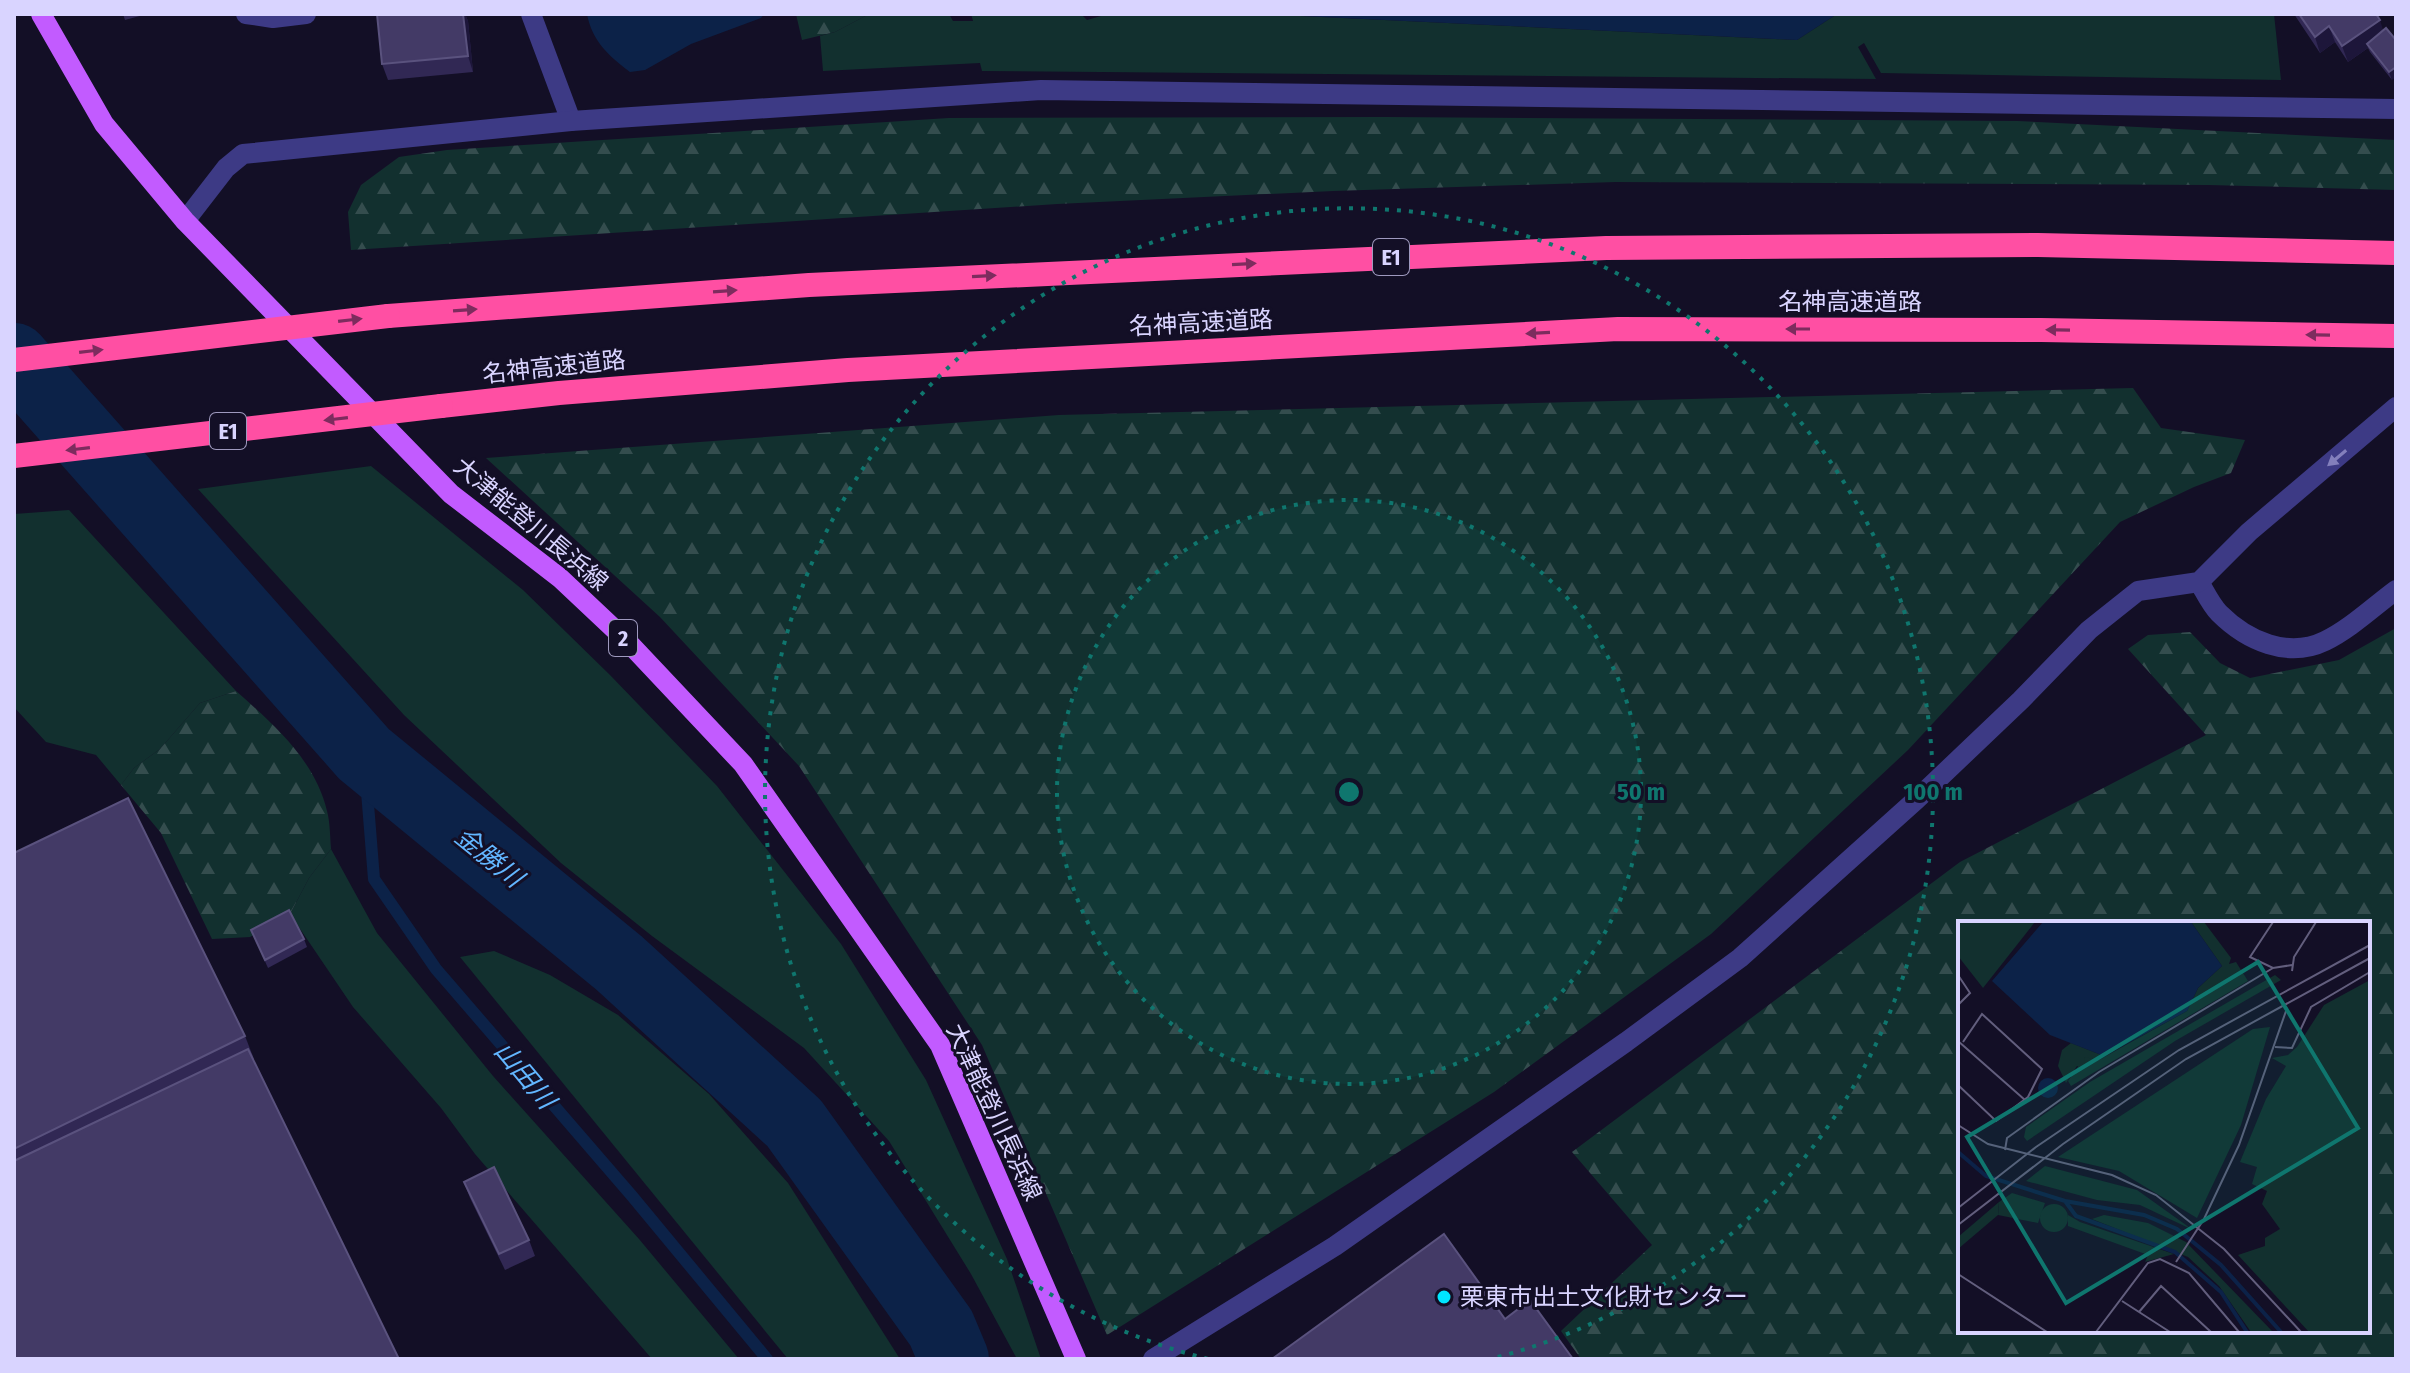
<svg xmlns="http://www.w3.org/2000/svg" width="2410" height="1373" viewBox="0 0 2410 1373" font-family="'Fira Sans Condensed','Noto Sans JP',sans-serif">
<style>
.grass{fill:#12302f}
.forest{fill:url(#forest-firs);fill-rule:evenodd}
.water{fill:#0c2248}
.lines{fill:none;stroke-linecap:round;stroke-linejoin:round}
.stream{stroke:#0c2248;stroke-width:12}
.river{stroke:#0c2248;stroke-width:70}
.minor{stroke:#3d3a85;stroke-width:20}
.major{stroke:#c25bff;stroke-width:20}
.highway{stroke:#ff4fa3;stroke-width:24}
.highway-bridge{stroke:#ff4fa3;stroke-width:24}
.wall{fill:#312854}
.shaded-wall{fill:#1d163a}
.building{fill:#433a66;stroke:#5a527e;stroke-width:2}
.oneway{fill:#7d2c5e}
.oneway2{fill:#837fbc}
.ring{fill:none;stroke:#0f766e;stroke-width:4;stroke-dasharray:4 8}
.poi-dot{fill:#00e5ff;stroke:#130f26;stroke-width:3}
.labels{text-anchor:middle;stroke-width:6;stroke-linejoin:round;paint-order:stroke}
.shield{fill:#130f26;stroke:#9e99be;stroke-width:2}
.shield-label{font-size:22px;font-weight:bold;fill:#d9d4ff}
.street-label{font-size:24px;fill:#d9d4ff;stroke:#130f26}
.poi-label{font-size:24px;fill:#d9d4ff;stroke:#130f26;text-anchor:start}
.water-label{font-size:26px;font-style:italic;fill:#62b6ff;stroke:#130f26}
.inset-river{fill:none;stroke:#0c2248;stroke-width:4}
.inset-road{fill:none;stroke:#625e7d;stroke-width:2}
.view{fill:#0f766e;fill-opacity:0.15;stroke:#0f766e;stroke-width:4}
.inset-edge{fill:none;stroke:#d9d4ff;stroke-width:4}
.centre{fill:#0f766e;stroke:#130f26;stroke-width:4}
.ring-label{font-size:24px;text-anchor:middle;font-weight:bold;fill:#0f766e;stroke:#130f26;stroke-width:6;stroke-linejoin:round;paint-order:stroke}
</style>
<defs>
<pattern id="forest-firs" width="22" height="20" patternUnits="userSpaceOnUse" patternTransform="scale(2)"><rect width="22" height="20" fill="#12302f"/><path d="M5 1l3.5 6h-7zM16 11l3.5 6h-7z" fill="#344d4e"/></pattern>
</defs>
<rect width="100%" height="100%" fill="#130f26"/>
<g class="grass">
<path d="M869,14h80l4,7h20l-2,-7h110l6,6 21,-6h153l536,26 40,-26h437l7,66 -400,-7 -17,-30 -6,4 18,32 -894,-8 -2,-8 -157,8 -3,-35 15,-4z"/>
<path d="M371,466l152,124 87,85 107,111 124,158 85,136 81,179 34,100h-24l-46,-85 -82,-133 -85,-93 -152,-112 -91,-73 -157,-148 -206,-226z"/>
<path d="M69,510l167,181 -36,12 -40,46 -26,19 -13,17 -25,-30 -50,-13 -32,-35v-193z"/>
<path d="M331,849l46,84 116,143 146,163 100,120h-87l-177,-205 -34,-46 -88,-101 -63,-93 19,-36z"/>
<path d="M494,951l56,24 68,40 91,79 79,89 112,176h-112l-328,-402z"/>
</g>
<g class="forest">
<path d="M796,14h73l-34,18 -33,8z"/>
<path d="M1384,117l633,4 379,19v50l-187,-5 -594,-3 -282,9 -276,13 -706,46 -3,-38 13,-27 38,-28 48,-7 502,-32z"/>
<path d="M2133,388l28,40 84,12 -14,33 -37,14 -74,35 -212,228 -197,184 -217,158 -387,243 -125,-290 -183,-279 -139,-149 -174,-159 573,-43z"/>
<path d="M2396,628v731h-815l-20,-28 91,-86 -80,-93 388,-290 246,-127 -78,-86 20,-14 42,-3 30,31 30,15 89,-18zM2368,923v408h-408v-408z"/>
<path d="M236,691c37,33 79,69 91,120 3,11 3,25 4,38l-22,29 -19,36 -40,23 -38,2 -51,-106 -40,-48 13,-17 26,-19 40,-46z"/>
</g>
<g class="water">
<path d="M587,14h177l-3,4 -70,26 -46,26 -15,2c-21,-16 -38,-31 -43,-58z"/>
<path d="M1261,14h576l-40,26z"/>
</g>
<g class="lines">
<path class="stream" d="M364,754l10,125 62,90 196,227 135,163"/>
<path class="river" d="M14,358l350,396 255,209 175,160 147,205 13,31"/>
<g class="minor">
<path d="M246,14l27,4 33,-4"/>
<path d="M531,14l40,107"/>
<path d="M185,221l41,-53 17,-14 328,-33 470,-31 1355,19"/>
<path d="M2199,582c6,10 12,23 20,31 28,28 69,46 106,28 25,-12 48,-34 71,-51"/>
<path d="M1153,1359l182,-113 291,-204 114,-84 177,-159 104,-99 68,-70 49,-39 61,-9 50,-50 147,-125"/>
</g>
<path class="major" d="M41,14l63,110 81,97 266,273 109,84 68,64 115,122 197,281 136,314"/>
<g class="highway">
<path d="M388,316l421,-31 797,-37 432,-3 358,8"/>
<path d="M441,406l118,-13 289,-23 770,-41 423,1 355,6"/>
</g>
<g class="highway-bridge">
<path d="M14,360l374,-44"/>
<path d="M14,456l427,-50"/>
</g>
</g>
<g class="wall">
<path d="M123,14h24l-22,6z"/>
<path d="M377,14h88l3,7 5,51 -85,8 -6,-16z"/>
<path d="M2294,14h82l16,66 -22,-28 -2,-4 -20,14 -13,-20 -15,11z"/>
<path d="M14,853l231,183 9,23 -240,300z"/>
<path d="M251,930l53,9 3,8 -39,21z"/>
<path d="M464,1182l65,58 6,16 -30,14 -35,-72z"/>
</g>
<g class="shaded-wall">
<path d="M463,14h2l3,7 5,51 -5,-16z"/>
<path d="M2380,20l5,16 -18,8 1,4 -20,14 -6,-16z"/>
<path d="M2329,26l6,16 -15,11 -5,-16z"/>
<path d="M2396,67v10l-4,3 -3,-8z"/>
</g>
<g class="building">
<path d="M377,14h86l5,42 -86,8z"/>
<path d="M2299,14h77l4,6 -38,26 -13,-20 -14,11z"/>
<path d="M2386,28l10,12v27l-7,5 -22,-28z"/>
<path d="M128,798l117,238 -231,113v-296z"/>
<path d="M289,910l15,29 -39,21 -14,-30z"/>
<path d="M248,1049l151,310h-385v-198z"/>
<path d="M494,1167l35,73 -30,14 -35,-72z"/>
<path d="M1444,1234l61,85 25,-19 43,59h-301z"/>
</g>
<defs><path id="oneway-solid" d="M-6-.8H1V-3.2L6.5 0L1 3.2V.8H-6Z" transform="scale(2)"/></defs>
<g class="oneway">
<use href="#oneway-solid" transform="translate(1244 264) rotate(-3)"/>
<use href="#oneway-solid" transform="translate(984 276) rotate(-3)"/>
<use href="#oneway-solid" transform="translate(725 291) rotate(-4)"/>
<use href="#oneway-solid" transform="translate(465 310) rotate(-4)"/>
<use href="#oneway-solid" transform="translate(350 320) rotate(-7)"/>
<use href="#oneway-solid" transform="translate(1798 329) rotate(-180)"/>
<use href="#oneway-solid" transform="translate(2058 330) rotate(-179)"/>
<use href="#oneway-solid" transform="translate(1538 333) rotate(177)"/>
<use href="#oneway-solid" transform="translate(2318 335) rotate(-179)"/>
<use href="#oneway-solid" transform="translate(91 351) rotate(-7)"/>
<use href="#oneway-solid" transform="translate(336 419) rotate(173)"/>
<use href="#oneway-solid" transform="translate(78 449) rotate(173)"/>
</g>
<use class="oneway2" href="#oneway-solid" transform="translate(2337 458) rotate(140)"/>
<circle cx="1349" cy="792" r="292" fill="#0f766e" fill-opacity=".12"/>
<g class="ring">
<circle cx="1349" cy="792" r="292"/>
<path d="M1208 1359A584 584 0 1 1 1490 1359"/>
</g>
<circle class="poi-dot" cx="1444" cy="1297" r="8"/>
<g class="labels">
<g class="shield">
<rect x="1373" y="239" width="36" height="36" rx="6"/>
<rect x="210" y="413" width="36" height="36" rx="6"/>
<rect x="609" y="620" width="28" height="36" rx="6"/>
</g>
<g class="shield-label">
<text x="1391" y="265">E1</text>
<text x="228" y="439">E1</text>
<text x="623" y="646">2</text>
</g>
<g class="street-label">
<text x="1850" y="310">名神高速道路</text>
<text transform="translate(1201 323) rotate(-3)" y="8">名神高速道路</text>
<text transform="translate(554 367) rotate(-6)" y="8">名神高速道路</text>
<text transform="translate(531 524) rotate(40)" y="8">大津能登川長浜線</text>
<text transform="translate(994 1112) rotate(65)" y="8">大津能登川長浜線</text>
</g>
<g class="poi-label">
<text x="1460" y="1305">栗東市出土文化財センター</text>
</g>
<g class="water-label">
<text transform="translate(489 857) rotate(39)" y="9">金勝川</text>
<text transform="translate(525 1075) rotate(50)" y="9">山田川</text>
</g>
</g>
<g transform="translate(1958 921)">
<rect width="412" height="412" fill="#130f26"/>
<path d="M233,1h13l27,36 -2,6 7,-2 12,19 -177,105 -3,-5 17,-25 14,4 88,-49 11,-23 24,-22zM87,245l92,24 56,40 -53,-25 -43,-5 -71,-19zM54,272l33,10 -7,20 -40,-8 1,-13zM110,294l12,7 94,32 -29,8 3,-7 -80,-29zM146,294l44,8 38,19 87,90h-22l-32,-46 -31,-29 -96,-38z" fill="#12302f"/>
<path d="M317,54l6,5 -106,61 -148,100 -3,-4 2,-10 64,-45zM412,59v352h-61l-71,-77 27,-9v-8l15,-9 -18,-25 5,-13 -15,-7 5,-17 -17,-5 26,-63 20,-33 -14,-8 16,-3 9,-8 27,-42zM312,106l-29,98 -44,93 -78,-47 -61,-14 195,-128zM113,122l33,13 -5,4 -15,-3 2,12 -9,-3 -11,17 -8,-17 4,-16zM41,281l-1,13 -40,34v-12zM82 297a14 14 0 1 1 28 0a14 14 0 1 1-28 0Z" fill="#12302f"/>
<path d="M0,1h77l-52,66 -25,-32z" fill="#12302f"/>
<path d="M85,1h148l31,44 -24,22 -11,23 -83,45 -54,-21 -58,-54zM80 167a10 10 0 1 1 20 0a10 10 0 1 1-20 0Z" fill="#0c2248"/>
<path class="inset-river" d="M0,231l28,24 79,25 79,14 33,14 44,36 60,67M107,280l11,15 99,36 46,40 26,40"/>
<path class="inset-road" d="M315,1l-23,35 23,11 19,-3M334,50l2,-14 22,-35M0,54l12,18 -12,12M0,120l67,59M317,126l17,1 19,-41 59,-35M0,164l38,36 32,-24 14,-28 -60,-55 -19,28M0,204l30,19 124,31 44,20 68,54 77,83M47,229l2,-12 92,-66 174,-104M0,287l78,-61 143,-97 191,-105M0,304l105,-81 123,-85 184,-101M218,341l28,-43 35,-74 47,-134M0,353l89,58M164,380l48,31M181,391l22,-26 50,46M138,411l52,-69 12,-4 29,14 50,59"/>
<path class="view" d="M300,41l100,166 -292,175 -99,-166z"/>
<rect width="412" height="412" class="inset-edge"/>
</g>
<circle cx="1349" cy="792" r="12" class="centre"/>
<g class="ring-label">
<text x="1641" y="800">50 m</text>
<text x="1933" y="800">100 m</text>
</g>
<rect width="2410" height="1373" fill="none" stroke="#d9d4ff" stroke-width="32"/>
</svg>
